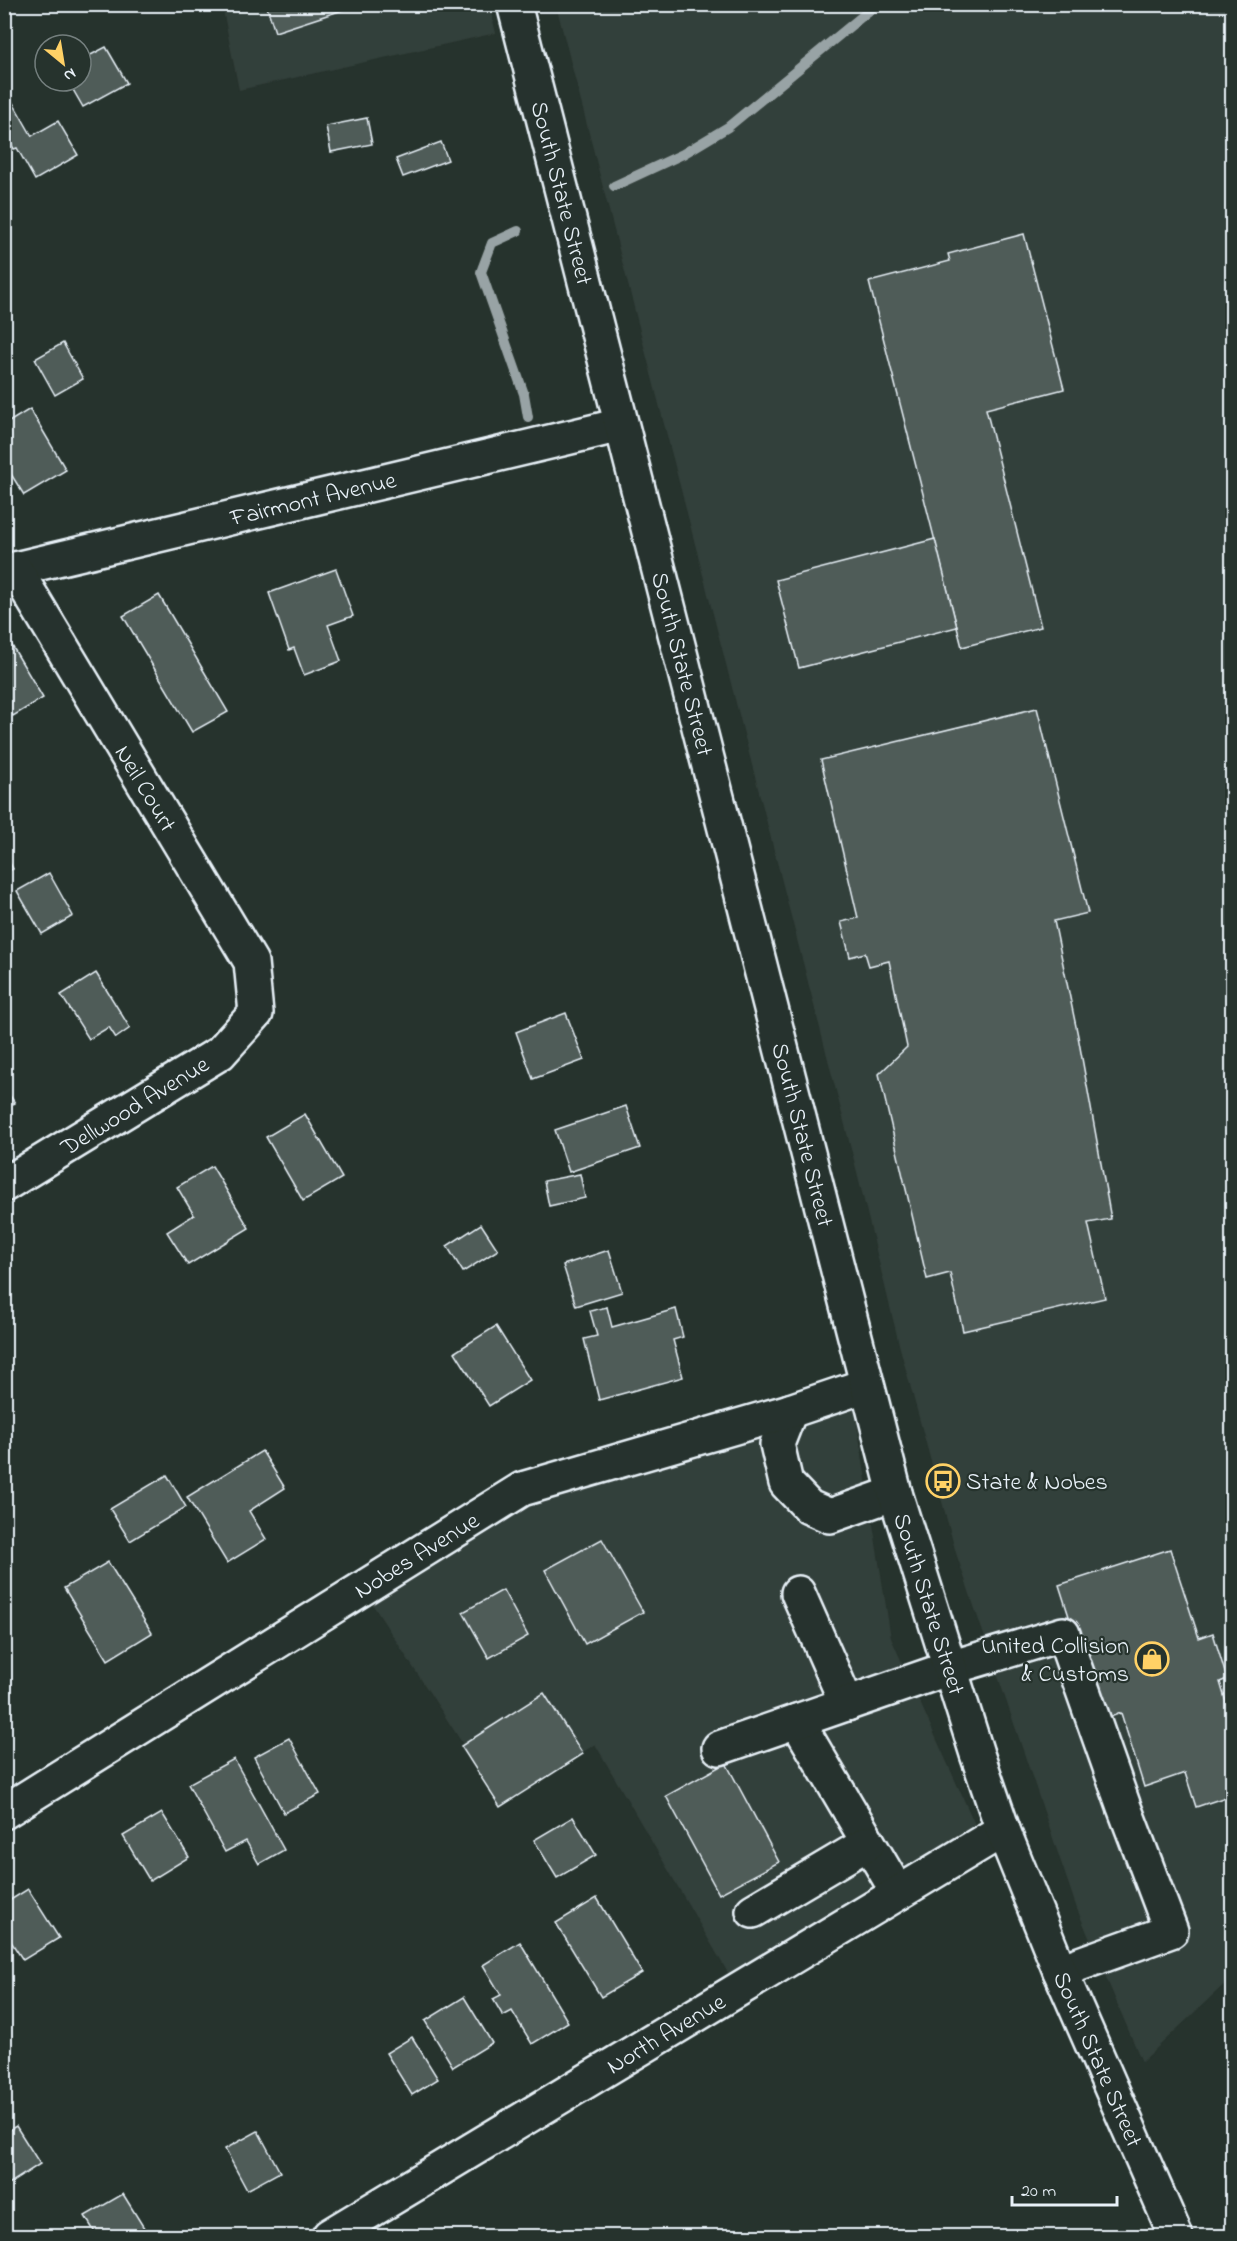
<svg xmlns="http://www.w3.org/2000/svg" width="1237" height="2241" viewBox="0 0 1237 2241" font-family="'Indie Flower',sans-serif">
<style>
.built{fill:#333f3a}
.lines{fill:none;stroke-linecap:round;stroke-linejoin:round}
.stream{stroke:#98a3a5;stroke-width:10}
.building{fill:#505c59;stroke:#e8f1f8;stroke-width:1.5}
.minor-casing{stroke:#e8f1f8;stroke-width:38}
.major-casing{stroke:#e8f1f8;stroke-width:38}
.minor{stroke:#26332d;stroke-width:33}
.major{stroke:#26332d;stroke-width:33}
.labels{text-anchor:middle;stroke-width:4.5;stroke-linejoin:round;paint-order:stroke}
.street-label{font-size:24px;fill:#e8f1f8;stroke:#26332d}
.poi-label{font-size:24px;fill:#e8f1f8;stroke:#26332d;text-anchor:start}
</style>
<rect width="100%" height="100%" fill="#26332d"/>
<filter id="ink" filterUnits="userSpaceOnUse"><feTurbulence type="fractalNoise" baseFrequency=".0167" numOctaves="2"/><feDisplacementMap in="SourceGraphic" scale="12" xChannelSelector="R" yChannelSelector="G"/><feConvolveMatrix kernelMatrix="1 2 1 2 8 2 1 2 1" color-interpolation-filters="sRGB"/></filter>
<g filter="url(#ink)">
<g class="built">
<path d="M222,5h267l7,28 -257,57z"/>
<path d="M556,5h676v1972l-90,85 -65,-153 -121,-356 -56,-205 -43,-176z"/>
<path d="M853,1398l38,240 95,211 -244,148 -147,-253 -92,62 -136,-210 160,-101z"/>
</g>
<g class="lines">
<g class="stream">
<path d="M614,186l69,-32 45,-27 149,-123"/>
<path d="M518,231l-26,12 -11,29 43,122 4,23"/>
</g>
</g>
<g class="building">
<path d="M266,4h95l-86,28z"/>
<path d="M106,47l21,36 -44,24 -15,-26h13v-21z"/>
<path d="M4,87l28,49 26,-15 20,34 -43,25 -18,-32 -3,1 -7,-12 -3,1z"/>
<path d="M367,118l5,26 -41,8 -5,-26z"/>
<path d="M441,142l7,18 -45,17 -7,-18z"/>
<path d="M1024,234l40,155 -78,20 55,218 -79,20 -93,-365 81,-21 -2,-7z"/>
<path d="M63,343l20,36 -28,16 -20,-36z"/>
<path d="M30,409l36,61 -42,25 -20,-32v-38z"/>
<path d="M935,539l22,88 -158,41 -23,-88z"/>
<path d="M336,569l17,47 -25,9 13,36 -37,14 -10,-27 -5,2 -20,-57z"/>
<path d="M159,595l69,117 -36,20 -69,-116z"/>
<path d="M5,634l38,64 -30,18 -9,-13z"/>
<path d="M1037,708l51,205 -34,8 24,115 33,183 -23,4 17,75 -142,33 -13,-58 -23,6 -48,-205 28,-27 -18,-86 -20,5 -4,-13 -15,4 -9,-35 17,-4 -37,-158z"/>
<path d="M4,852l9,17 -9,4z"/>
<path d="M49,873l24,43 -31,18 -25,-43z"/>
<path d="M96,973l34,55 -14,10 -7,-11 -20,12 -28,-44z"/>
<path d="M566,1013l18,47 -51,19 -17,-47z"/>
<path d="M4,1087l11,16 -11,6z"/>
<path d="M626,1106l14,42 -71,24 -14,-42z"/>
<path d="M305,1114l37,64 -39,23 -37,-64z"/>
<path d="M212,1166l37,62 -61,37 -21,-33 27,-17 -17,-28z"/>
<path d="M580,1174l5,24 -36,8 -5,-25z"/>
<path d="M481,1224l17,26 -35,22 -16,-26z"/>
<path d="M609,1250l13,42 -46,14 -13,-41z"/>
<path d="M607,1307l5,20 64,-18 7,28 -10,3 10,37 -84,23 -15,-61 13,-3 -7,-25z"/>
<path d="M496,1326l34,54 -41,26 -34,-54z"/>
<path d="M262,1451l23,37 -36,23 17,28 -39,24 -40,-66z"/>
<path d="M167,1475l19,32 -56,34 -20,-32z"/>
<path d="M602,1539l41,73 -58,32 -40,-74z"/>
<path d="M1170,1549l29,89 14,-5 14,46 -7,3 12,40v73l-36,12 -11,-34 -41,14 -23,-74 -19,7 -43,-135z"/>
<path d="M108,1562l44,71 -44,27 -44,-72z"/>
<path d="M503,1590l25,46 -39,22 -26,-46z"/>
<path d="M544,1693l39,61 -83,53 -39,-61z"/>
<path d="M289,1738l31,56 -36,19 -30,-56z"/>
<path d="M234,1759l50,91 -25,14 -13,-23 -21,11 -37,-68z"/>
<path d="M726,1763l53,99 -60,32 -53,-98z"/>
<path d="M162,1813l27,44 -39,24 -27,-45z"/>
<path d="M573,1817l23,38 -39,23 -23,-38z"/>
<path d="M28,1889l31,49 -36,22 -19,-29v-27z"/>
<path d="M597,1898l45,75 -41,24 -45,-74z"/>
<path d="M520,1942l48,80 -36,22 -20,-33 -9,5 -10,-17 8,-4 -18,-30z"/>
<path d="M464,1997l28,46 -39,24 -28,-46z"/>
<path d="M412,2037l26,42 -26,16 -26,-42z"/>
<path d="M16,2126l24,38 -31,20 -5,-7v-44z"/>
<path d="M258,2131l22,41 -33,18 -22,-41z"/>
<path d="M123,2194l26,42h-52l-12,-20z"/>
</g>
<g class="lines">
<g class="minor-casing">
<g id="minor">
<path id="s1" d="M4,573l11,-4 606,-144"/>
<path id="s2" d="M4,1185l216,-132 36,-40 -5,-51 -236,-393"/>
<path d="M790,1411l-13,33 9,39 23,24 21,9 65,-23"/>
<path d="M798,1593l49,111"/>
<path d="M797,1721l101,172"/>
<path d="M719,1748l231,-80 113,-34 61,173 47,124 -111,40"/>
<path id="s3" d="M4,1812l518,-323 268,-78 77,-26"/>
<path d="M753,1911l115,-68"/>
<path id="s4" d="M329,2236l674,-406"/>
</g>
</g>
<g class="major-casing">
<g id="major">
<path id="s5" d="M514,4l381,1489 82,261 26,76 57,141 116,265"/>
</g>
</g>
<use href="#minor" class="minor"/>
<use href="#major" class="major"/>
</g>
</g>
<defs>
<g id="bus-ring" transform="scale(1.725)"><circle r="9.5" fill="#26332d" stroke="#ffd166" stroke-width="1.5"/><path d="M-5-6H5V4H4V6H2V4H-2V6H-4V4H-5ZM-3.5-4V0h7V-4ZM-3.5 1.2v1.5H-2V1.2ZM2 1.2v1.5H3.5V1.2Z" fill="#ffd166"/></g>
<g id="shop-ring" transform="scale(1.725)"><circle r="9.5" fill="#26332d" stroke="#ffd166" stroke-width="1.5"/><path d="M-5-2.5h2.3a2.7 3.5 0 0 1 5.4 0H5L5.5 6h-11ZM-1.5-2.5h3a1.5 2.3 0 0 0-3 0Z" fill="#ffd166"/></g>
</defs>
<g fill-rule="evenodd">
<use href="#bus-ring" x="943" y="1481"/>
<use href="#shop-ring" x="1152" y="1659"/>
</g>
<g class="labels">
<g class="street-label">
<text dy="8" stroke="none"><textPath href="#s5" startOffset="195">South State Street</textPath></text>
<text dy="8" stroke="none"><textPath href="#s1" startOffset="318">Fairmont Avenue</textPath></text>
<text dy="8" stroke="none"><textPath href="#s5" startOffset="681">South State Street</textPath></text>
<text transform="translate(146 788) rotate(59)" y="8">Neil Court</text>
<text dy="8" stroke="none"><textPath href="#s2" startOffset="153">Dellwood Avenue</textPath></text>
<text dy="8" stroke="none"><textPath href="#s5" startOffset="1167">South State Street</textPath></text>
<text dy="8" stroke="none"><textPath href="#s3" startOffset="486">Nobes Avenue</textPath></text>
<text dy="8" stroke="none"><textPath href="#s5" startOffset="1653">South State Street</textPath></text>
<text dy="8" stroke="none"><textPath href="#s4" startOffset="393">North Avenue</textPath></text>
<text dy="8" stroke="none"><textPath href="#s5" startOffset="2139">South State Street</textPath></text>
</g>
<g class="poi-label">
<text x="966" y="1489">State &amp; Nobes</text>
<text x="1129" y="1653" text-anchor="end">United Collision<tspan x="1129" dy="28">&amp; Customs</tspan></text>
</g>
</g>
<rect width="1237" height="2241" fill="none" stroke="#26332d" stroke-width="24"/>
<rect x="12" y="12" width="1213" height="2217" fill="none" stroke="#e8f1f8" stroke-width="2" filter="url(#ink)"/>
<g transform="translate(63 63) rotate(150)"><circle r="28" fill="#26332d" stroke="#747f7e" stroke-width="1.5"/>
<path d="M0-4.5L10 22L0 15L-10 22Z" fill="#ffd166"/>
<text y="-9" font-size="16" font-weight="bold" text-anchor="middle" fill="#e8f1f8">N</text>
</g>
<path d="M1012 2196v9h105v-9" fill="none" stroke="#e8f1f8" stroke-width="3"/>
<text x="1021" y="2196" font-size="18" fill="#e8f1f8" stroke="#26332d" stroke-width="4.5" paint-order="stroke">20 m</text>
</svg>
